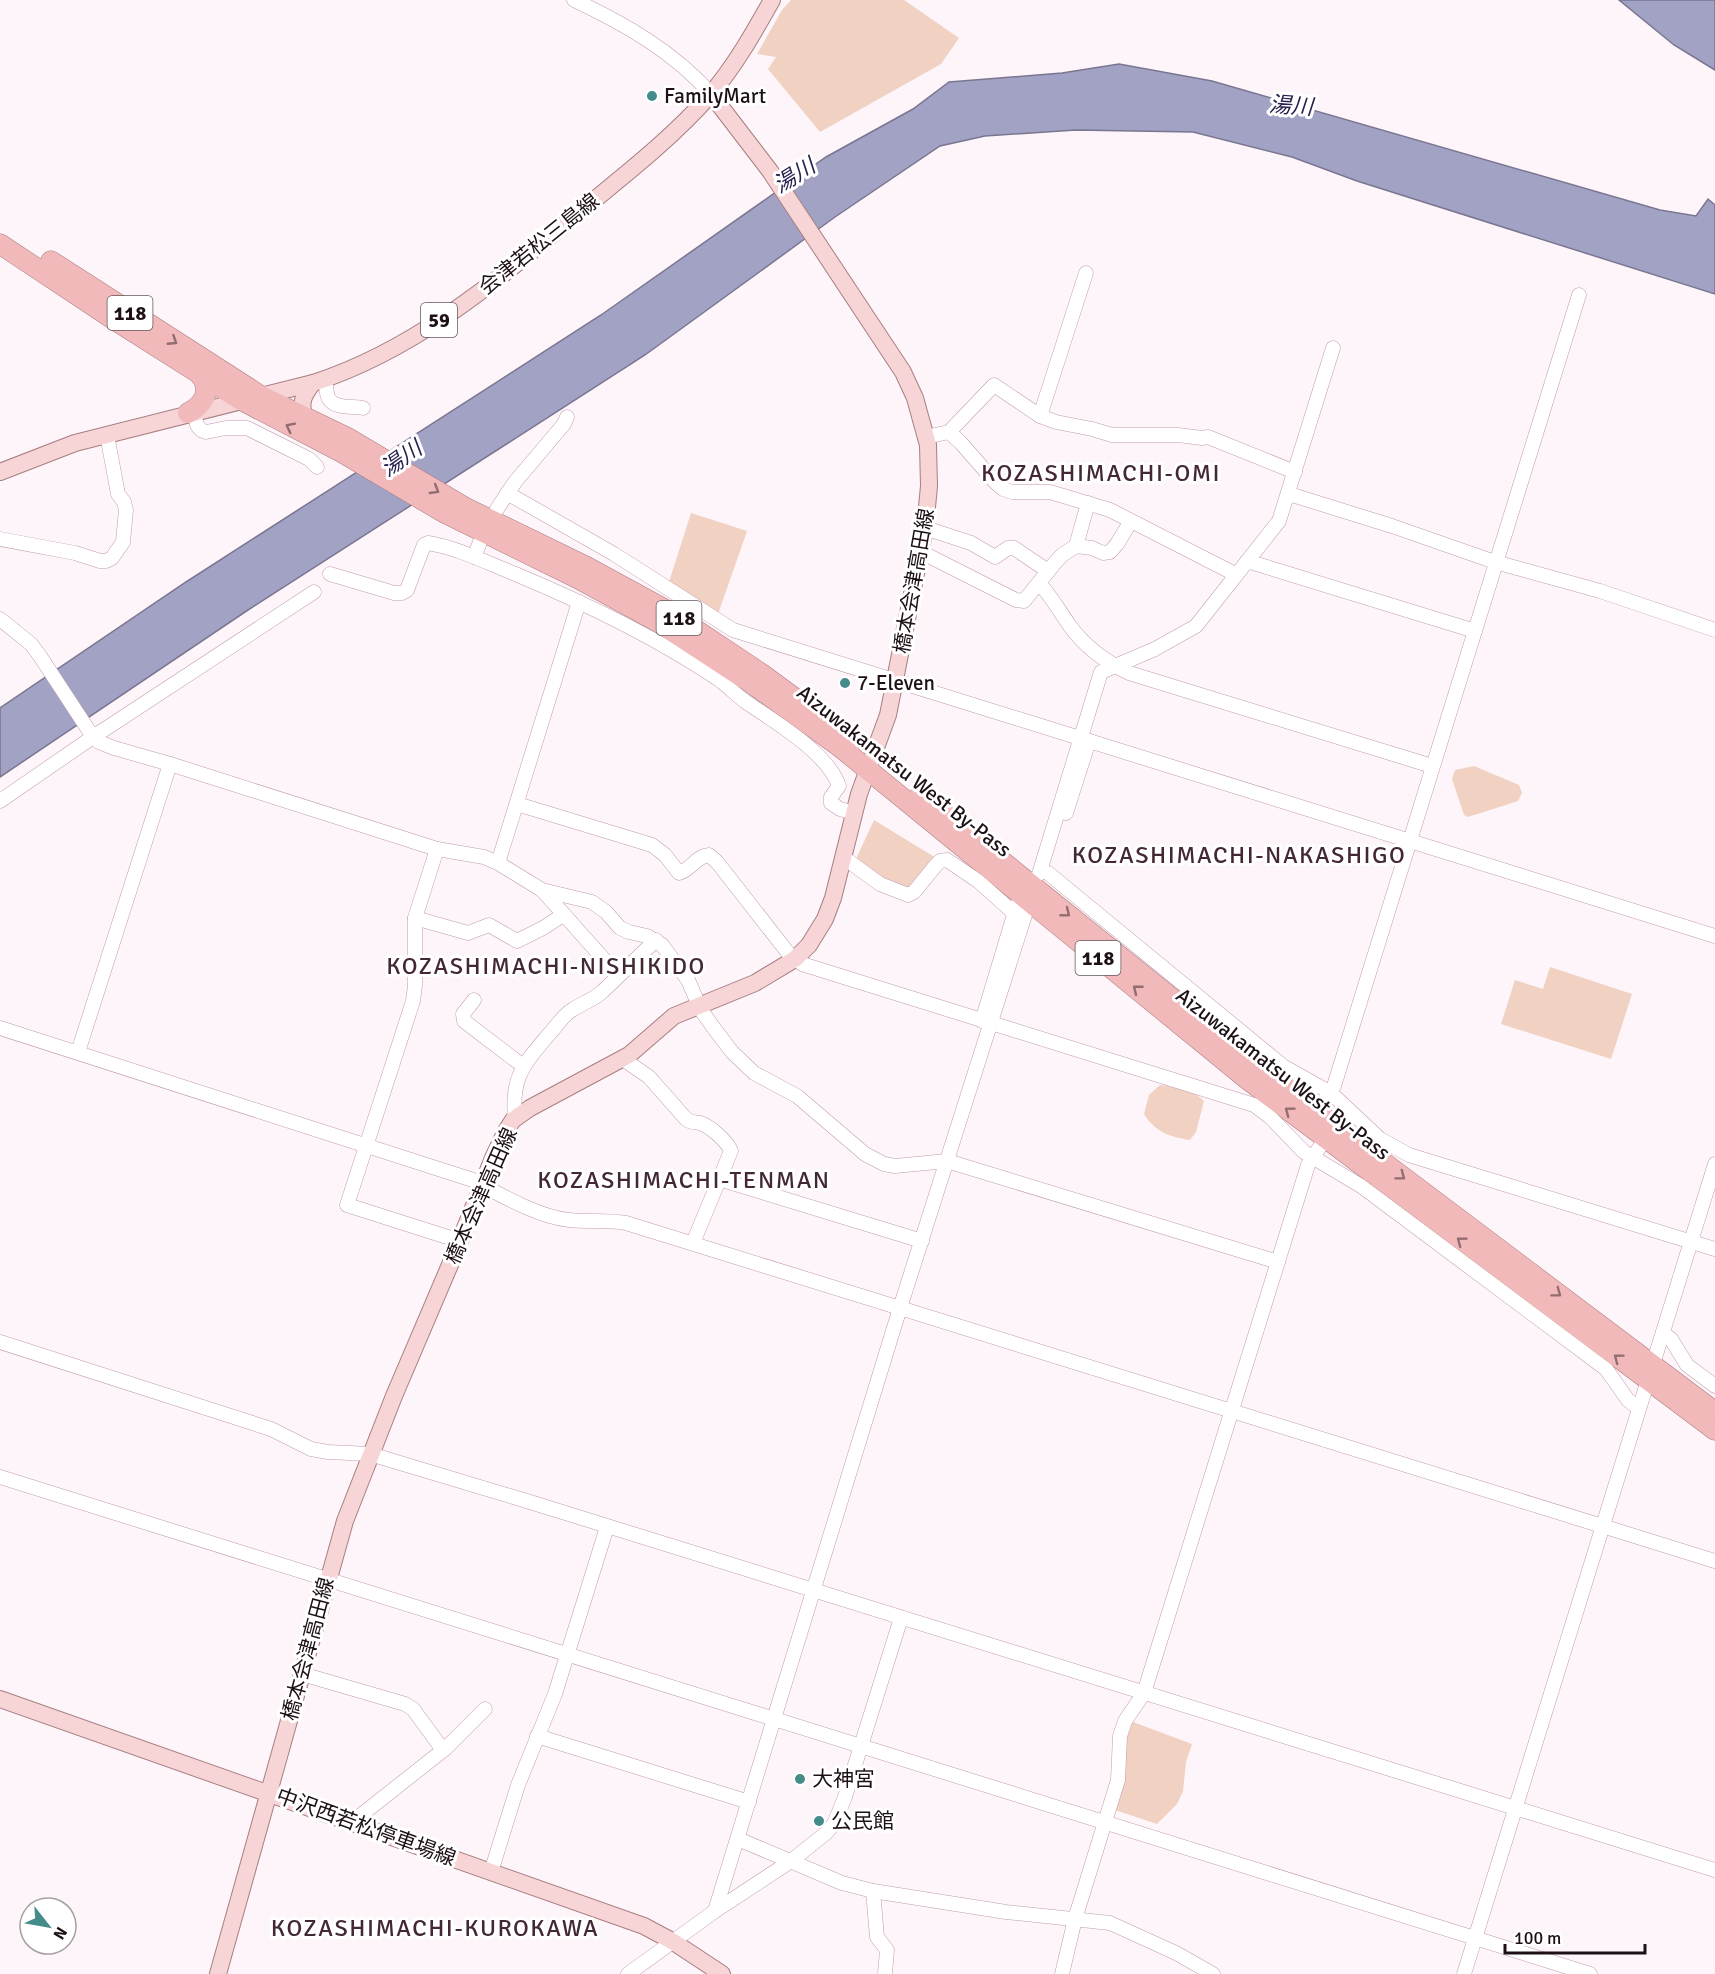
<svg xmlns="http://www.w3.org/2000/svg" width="1715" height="1974" viewBox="0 0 1715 1974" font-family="Signika,'Noto Sans JP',sans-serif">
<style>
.green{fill:#f0d1c2}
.water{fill:#a2a2c5;stroke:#7a7691;stroke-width:1.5}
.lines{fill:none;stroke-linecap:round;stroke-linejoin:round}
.minor-casing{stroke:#c09cae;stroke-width:15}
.major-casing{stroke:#a77e81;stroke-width:18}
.highway-casing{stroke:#a77e81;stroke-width:21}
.minor{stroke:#fff;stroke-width:14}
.major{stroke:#f7d5d6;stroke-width:16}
.highway{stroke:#f2b9ba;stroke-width:20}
.oneway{stroke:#926d71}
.poi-dot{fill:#448c8a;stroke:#fff;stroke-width:2}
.labels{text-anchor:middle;stroke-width:6;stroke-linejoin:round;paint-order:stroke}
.shield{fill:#fff;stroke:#61585d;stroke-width:1.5}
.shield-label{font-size:20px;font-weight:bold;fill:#1d1117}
.poi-label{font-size:21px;fill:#1d1117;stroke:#fff;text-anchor:start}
.street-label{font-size:21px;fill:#1d1117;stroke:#fff}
.water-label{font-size:22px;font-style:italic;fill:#26214e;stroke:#fff}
.quarter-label{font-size:24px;letter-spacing:1.5px;fill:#432736;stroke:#fff}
</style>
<rect width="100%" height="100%" fill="#fdf5f9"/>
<g class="green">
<path d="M791,0h113l55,38 -18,26 -121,68 -52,-63 8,-12 -19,-3 25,-44z"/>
<path d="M691,513l56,18 -29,83 -49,-32z"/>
<path d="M1474,766l45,19 3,8 -4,8 -50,16 -4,-2 -12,-36 3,-9z"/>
<path d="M874,820l62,38 -24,33 -35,-11 -20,-20v-3z"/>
<path d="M1550,967l82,27 -21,65 -110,-35 14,-44 28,9z"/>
<path d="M1160,1085c16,1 32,4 44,16l-8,31 -6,8c-20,-3 -35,-8 -46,-26l5,-19z"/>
<path d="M1133,1722l59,22 -6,18 -3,29 -6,13 -20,20 -42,-14 11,-78z"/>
</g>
<g class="water">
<path d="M1619,0h96v70l-41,-25z"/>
<path d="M1119,64l93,17 448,129 36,6 12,-17 7,6v89l-358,-113 -65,-24 -99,-25 -117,-2 -91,6 -45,10 -105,71 -190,138 -400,257 -245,165v-69l186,-126 415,-267 225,-158 87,-48 36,-27 113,-9z"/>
</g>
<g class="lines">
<g class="minor-casing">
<g id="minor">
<path d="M574,0c51,24 100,52 137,94"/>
<path d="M325,379c1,5 1,15 4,20 6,10 24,7 34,9"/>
<path d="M194,412c2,9 2,18 12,20l20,-4h21l62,31 8,8"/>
<path d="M1040,416l46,-143"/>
<path d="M949,432l12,11 34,39 8,7 9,3h38l60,18 125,64"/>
<path d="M926,437l23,-5 45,-47 46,31 16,6 36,7 20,6h66l24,3 6,-1 87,35"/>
<path d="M507,493l107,61 119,76 982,306"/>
<path d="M1289,494l103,32 103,36 105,29 115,39"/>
<path d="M497,509l18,-27 49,-58 3,-7"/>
<path d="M925,528l46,15 24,14 13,-9h6l34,23"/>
<path d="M0,539l75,14 25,8h6l6,-3 11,-16 3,-32 -2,-8 -6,-8 -11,-59"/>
<path d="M1076,546l16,2 11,5 7,-1 7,-8 14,-23"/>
<path d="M921,552l95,48 8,1 30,-37 8,-9 14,-9 12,-43"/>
<path d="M474,557l6,-15"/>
<path d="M1247,561l228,70"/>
<path d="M330,574l64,19h8l5,-3 17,-45 4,-2c30,5 57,19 85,30 72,30 141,63 205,106 10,7 18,16 28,23 29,20 82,51 93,84l-8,11v6l9,6 14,4"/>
<path d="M1039,583c13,14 20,28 31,43 15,21 36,36 59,47l303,93"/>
<path d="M0,619l31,25 9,12 53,81 6,5 15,6 56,16 267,85 47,8 14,6 44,27 50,12 14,10 14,16 9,4 18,4 15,9 26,35 13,30 12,17 19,25 22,21 43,23 68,58 19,10 11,2 52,-5 331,101"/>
<path d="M0,801l93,-64 221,-145"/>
<path d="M517,804l135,41 13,10 14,18c12,-3 17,-17 30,-18l8,7 72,92 13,10 452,141 16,12 34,35 57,34 245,183 22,31 10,8"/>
<path d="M1066,813l23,-72"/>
<path d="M437,849l-22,69v67l-2,16 -66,204 113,36"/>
<path d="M843,857l37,27 28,11 6,-3 22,-27 4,-4 7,-1 31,21 36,32"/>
<path d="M498,863l81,-261"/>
<path d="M1048,873l235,193 48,27 49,46 29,16 306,94"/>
<path d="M1039,874l62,-202 54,-23 41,-23 83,-105 54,-173"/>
<path d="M542,890l76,85"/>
<path d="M415,918l53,15 21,-8 28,16 26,-13 20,-13"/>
<path d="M474,1000l-11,14 1,7 59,45"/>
<path d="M982,1021l35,-116"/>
<path d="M0,1028l473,152c28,15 65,37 96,40 19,2 38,0 57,3l1089,338"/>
<path d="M78,1052l92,-288"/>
<path d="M623,1059l26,18 37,42c5,4 8,3 14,4 10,3 27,18 31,28l-38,92"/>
<path d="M1317,1112l17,-26 245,-791"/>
<path d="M515,1119c-4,-43 9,-55 35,-86 7,-7 13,-18 22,-23 10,-7 22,-10 31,-19 18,-17 35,-34 53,-51"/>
<path d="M719,1179l203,62"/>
<path d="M1663,1333l8,6 16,26 28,21"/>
<path d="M0,1342l271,87 40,20 17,3 42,2 160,48 1185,368"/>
<path d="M0,1477l1590,497"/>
<path d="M302,1674l103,30 8,5 30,41"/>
<path d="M537,1736l212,66"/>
<path d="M351,1823l95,-75 39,-39"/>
<path d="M738,1839l104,44 31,8 133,21 104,11 66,30 37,21"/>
<path d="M491,1872l27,-87 37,-91 52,-167"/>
<path d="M873,1891l4,46 10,13 -2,24"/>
<path d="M715,1911l185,-603 125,-393"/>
<path d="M628,1974l87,-63 76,-50 35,-28 8,-9 11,-27 56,-179"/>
<path d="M1062,1974l13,-55 43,-139 2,-44 5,-15 19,-28 164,-528 17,-26"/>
<path d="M1464,1974l251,-810"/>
</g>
</g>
<g class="major-casing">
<g id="major">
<path d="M305,417c-6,-14 -1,-23 8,-34"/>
<path d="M0,472l75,-29 238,-60c103,-33 187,-105 269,-173 45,-37 90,-72 128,-115 25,-29 44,-63 62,-95"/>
<path d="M0,1699l644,227 28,15 50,33"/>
<path d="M218,1974l127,-453 49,-125 61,-143 38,-95 13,-27 7,-11 17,-12 99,-53 45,-39 81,-33 40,-24 14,-14 16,-26 8,-21 26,-104 29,-79 37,-187 4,-42 -1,-41 -13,-47 -12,-26 -133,-201 -59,-77"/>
</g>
</g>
<g class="highway-casing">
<g id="highway">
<path d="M0,244l113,75 128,81 100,52 102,60 136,67 79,43 96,63 86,62 407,332 468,351"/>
<path d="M51,261l210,135 87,42 118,70 121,59 79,43 96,64 91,67"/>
<path d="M188,413c15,-8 25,-22 12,-38"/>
<path d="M920,795l337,272 458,345"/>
</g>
</g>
<use href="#minor" class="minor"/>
<use href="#major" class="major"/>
<use href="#highway" class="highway"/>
</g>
<defs><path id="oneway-chevron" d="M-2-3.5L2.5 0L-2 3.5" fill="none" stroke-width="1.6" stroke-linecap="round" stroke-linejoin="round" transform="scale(1.5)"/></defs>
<g class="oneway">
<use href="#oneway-chevron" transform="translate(173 341) rotate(33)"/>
<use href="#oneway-chevron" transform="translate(290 427) rotate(-153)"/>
<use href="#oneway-chevron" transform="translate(435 490) rotate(31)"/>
<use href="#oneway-chevron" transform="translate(1066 913) rotate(39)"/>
<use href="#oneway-chevron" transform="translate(1137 989) rotate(-141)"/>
<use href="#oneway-chevron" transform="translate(1289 1111) rotate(-143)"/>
<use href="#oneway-chevron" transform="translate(1401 1176) rotate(37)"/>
<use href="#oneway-chevron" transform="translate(1461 1241) rotate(-143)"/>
<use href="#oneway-chevron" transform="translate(1557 1293) rotate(37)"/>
<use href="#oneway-chevron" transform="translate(1618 1358) rotate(-143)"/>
</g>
<g class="poi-dot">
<circle cx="652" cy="96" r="6"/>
<circle cx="845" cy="683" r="6"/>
<circle cx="800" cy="1779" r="6"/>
<circle cx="819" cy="1821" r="6"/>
</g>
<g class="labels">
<g class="shield">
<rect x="107.5" y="296" width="45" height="34" rx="4.5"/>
<rect x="421" y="303" width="36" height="34" rx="4.5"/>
<rect x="656.5" y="601" width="45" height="34" rx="4.5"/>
<rect x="1075.5" y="941" width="45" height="34" rx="4.5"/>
</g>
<g class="shield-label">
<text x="130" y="320">118</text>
<text x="439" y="327">59</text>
<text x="679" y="625">118</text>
<text x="1098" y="965">118</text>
</g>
<g class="poi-label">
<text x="664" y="103">FamilyMart</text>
<text x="857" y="690">7-Eleven</text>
<text x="812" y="1786">大神宮</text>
<text x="831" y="1828">公民館</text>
</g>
<g class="street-label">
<text transform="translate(539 244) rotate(-39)" y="7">会津若松三島線</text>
<text transform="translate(914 581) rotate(-80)" y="7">橋本会津高田線</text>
<text transform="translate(904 771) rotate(38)" y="7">Aizuwakamatsu West By-Pass</text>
<text transform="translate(1283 1074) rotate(38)" y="7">Aizuwakamatsu West By-Pass</text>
<text transform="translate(481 1196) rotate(-66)" y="7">橋本会津高田線</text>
<text transform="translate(308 1649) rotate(-75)" y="7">橋本会津高田線</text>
<text transform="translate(366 1827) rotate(20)" y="7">中沢西若松停車場線</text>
</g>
<g class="water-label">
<text transform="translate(1291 105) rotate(4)" y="8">湯川</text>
<text transform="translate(794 175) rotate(-32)" y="8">湯川</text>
<text transform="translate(401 458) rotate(-35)" y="8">湯川</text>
</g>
<g class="quarter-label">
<text x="1101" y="481">KOZASHIMACHI-OMI</text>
<text x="1239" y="863">KOZASHIMACHI-NAKASHIGO</text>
<text x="546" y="974">KOZASHIMACHI-NISHIKIDO</text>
<text x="684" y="1188">KOZASHIMACHI-TENMAN</text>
<text x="435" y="1936">KOZASHIMACHI-KUROKAWA</text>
</g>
</g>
<g transform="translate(48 1926) rotate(121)"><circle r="28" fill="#ffffff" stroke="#a5a0a2" stroke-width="1.5"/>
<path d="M0-4.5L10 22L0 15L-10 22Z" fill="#448c8a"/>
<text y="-9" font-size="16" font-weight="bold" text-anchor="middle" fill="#1d1117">N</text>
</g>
<path d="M1505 1944v9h140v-9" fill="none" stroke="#1d1117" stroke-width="3"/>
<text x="1514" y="1944" font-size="18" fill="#1d1117" stroke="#ffffff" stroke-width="4.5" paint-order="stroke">100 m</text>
</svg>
